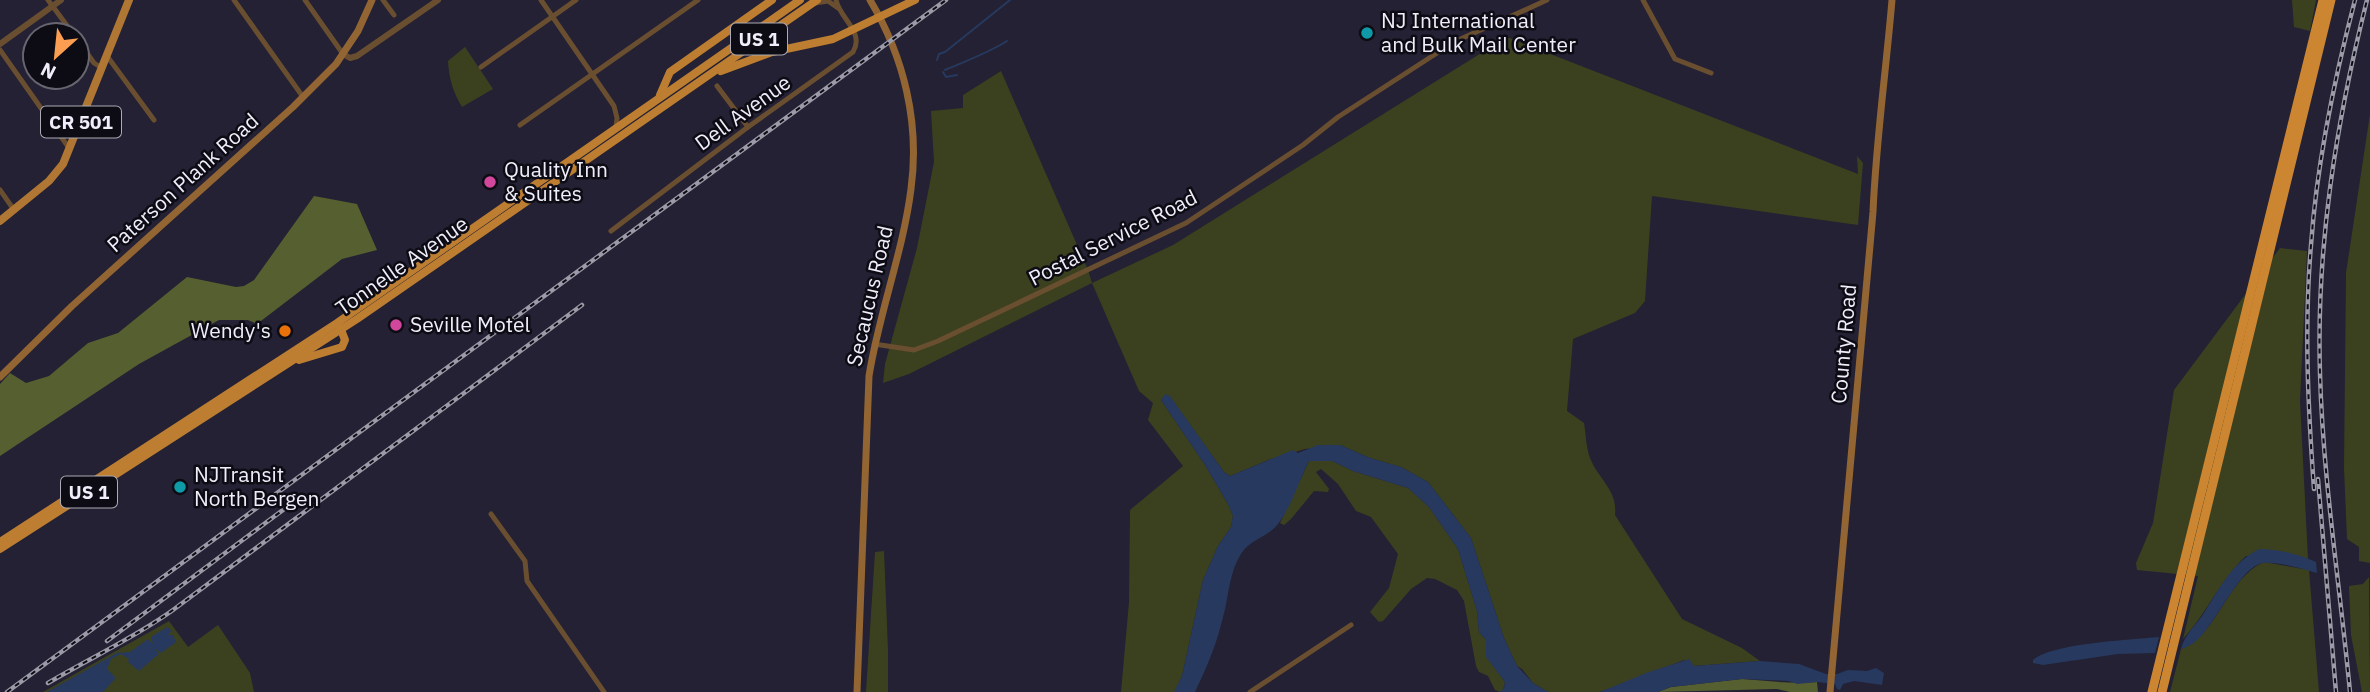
<svg xmlns="http://www.w3.org/2000/svg" width="2370" height="692" viewBox="0 0 2370 692" font-family="'IBM Plex Sans',sans-serif">
<style>
.green{fill:#3b411f}
.forest{fill:#565f30}
.water{fill:#27395e}
.lines{fill:none;stroke-linecap:round;stroke-linejoin:round}
.stream{stroke:#27395e;stroke-width:2}
.minor{stroke:#6a4e30;stroke-width:5}
.tertiary{stroke:#6a4e30;stroke-width:6}
.secondary{stroke:#926533;stroke-width:7}
.primary{stroke:#b07633;stroke-width:8}
.trunk{stroke:#be7e32;stroke-width:8}
.motorway{stroke:#cc8531;stroke-width:9}
.rail-casing{stroke:#9b9aa8;stroke-width:4.5}
.rail{stroke:#0d0c14;stroke-width:2;stroke-dasharray:5;stroke-linecap:butt}
.culture-dot{fill:#0f9aa8;stroke:#0d0c14;stroke-width:2.5}
.hotel-dot{fill:#d1479c;stroke:#0d0c14;stroke-width:2.5}
.food-dot{fill:#e8710a;stroke:#0d0c14;stroke-width:2.5}
.labels{text-anchor:middle;stroke-width:5;stroke-linejoin:round;paint-order:stroke}
.shield{fill:#0d0c14;stroke:#abaab5;stroke-width:2}
.shield-label{font-size:19px;font-weight:bold;fill:#efeefa}
.poi-label{font-size:21px;fill:#efeefa;stroke:#0d0c14;text-anchor:start}
.street-label{font-size:21px;fill:#efeefa;stroke:#0d0c14}
</style>
<rect width="100%" height="100%" fill="#232133"/>
<g class="green">
<path d="M2292,0h24l-6,31 -16,-4z"/>
<path d="M1507,37l351,137 -1,-18 6,7 -5,62 -206,-29 -7,105 -10,12 -62,26 -6,72 17,12c2,11 2,24 6,35 8,21 28,32 25,57l67,104 60,29 18,13 -66,5 -10,-6 -84,32h-52l-15,-9 -11,-14 -5,-3 -13,-28 -33,-100 -43,-56 -27,-15 -31,-9 -30,-13 -35,4 -34,10 -41,17 -6,-4 -54,-75 -5,-2 -4,5 44,65 23,39 5,12 -2,11 -13,19 -15,34 -21,96 -7,16h-54l8,-90 1,-92 53,-44 -35,-46 5,-17 -14,-12 -47,-108 -183,91 -26,9 2,-19 32,-116 17,-86 -3,-51 32,-3v-13l38,-24 87,199 4,13 81,-38z"/>
<path d="M465,47l28,42 -31,18c-9,-15 -13,-28 -14,-46z"/>
<path d="M2370,114v449l-11,-2v-14l-12,-8 -3,-71 2,-195z"/>
<path d="M2280,248l27,3 -7,150 8,158 -18,-5 -44,2c-26,24 -39,57 -63,83l15,-63 -61,-6 -1,-7 17,-40 21,-133z"/>
<path d="M1309,461h23l21,10 55,17 21,19 29,42 19,62 2,21 7,8 1,17 18,25 -2,8 -3,2 -5,-2 -7,-14 -9,-4 -3,-6 -12,-65 -7,-11 -22,-11 -8,-1 -16,11 -28,32 -4,1 -9,-10 19,-24 9,-34 -27,-37 -15,-6 -18,-27 -17,-15 -5,3 13,17 -1,3 -14,-1 -23,28 -7,6 -4,-2z"/>
<path d="M884,551l4,99v42h-22l9,-140z"/>
<path d="M2264,562l45,8 10,122h-149l11,-43c37,-14 45,-70 83,-87z"/>
<path d="M2369,577l1,115h-8l-11,-57 -2,-49 14,-2z"/>
<path d="M169,621l19,26 30,-22 32,48 4,19h-211z"/>
</g>
<g class="forest">
<path d="M314,196l43,8 20,46 -35,9 -85,65 -9,-4h-29l-80,44 -139,92v-72l10,-11 16,10 23,-7 39,-33 30,-10 69,-56 49,10 8,-1 10,-6z"/>
<path d="M1742,679c26,2 50,5 75,3l1,10h-28l-13,-3 -119,3 13,-5z"/>
</g>
<g class="water">
<path d="M1165,394l5,2 54,76 6,4 63,-26 5,3 20,-8h22l30,13 31,9 27,15 43,56 33,100 13,28 16,17 15,9h-48l4,-4 1,-6 -19,-25v-17l-7,-8 -2,-21 -19,-62 -29,-42 -21,-19 -55,-17 -21,-10h-23c-10,19 -17,45 -31,63 -10,13 -29,16 -37,30 -13,21 -12,45 -19,67 -6,25 -16,48 -27,71h-21l8,-16 21,-96 15,-34 13,-19 2,-11 -5,-12 -23,-39 -44,-65z"/>
<path d="M2259,549c19,0 40,5 57,13l1,11c-12,-4 -42,-12 -54,-10 -23,3 -48,63 -67,78 -4,4 -10,6 -15,8 3,-13 13,-22 21,-33 17,-26 28,-52 57,-67z"/>
<path d="M167,627l5,4 -4,4h5l3,7 -15,11 -6,-5 4,6 -20,17 -11,-9 1,-3 -8,-5 -10,5 -4,10 9,9 -13,14h-56l70,-39 13,-1 18,-13 5,5 -2,-7z"/>
<path d="M2159,637l-4,16 -37,1 -75,11 -10,-2v-3c20,-17 97,-20 126,-23z"/>
<path d="M1689,659l5,7 66,-5 39,3 27,10h11l11,-4 19,1 9,-3 8,5 -2,12 -28,-4 -11,3 -3,6 -3,-1 -2,-5 -18,-2 -20,2 -8,-3 -47,-2 -71,8 -13,5h-58l46,-19z"/>
</g>
<g class="lines">
<g class="stream">
<path d="M937,60l2,-6 6,-2 65,-52"/>
<path d="M945,70c21,-9 43,-17 62,-29"/>
<path d="M943,72l3,5 11,-2"/>
</g>
<g class="minor">
<path d="M48,0l26,35"/>
<path d="M234,0l69,97"/>
<path d="M305,0l38,54"/>
<path d="M383,0l11,15"/>
<path d="M541,0l73,106 3,12 -1,9"/>
<path d="M1643,0l32,59 36,14"/>
<path d="M815,3l13,-2 10,7"/>
<path d="M77,39l17,24 8,5"/>
<path d="M0,50l69,98"/>
<path d="M107,56l47,64"/>
<path d="M481,67l95,-67"/>
<path d="M717,86l31,41"/>
<path d="M520,125l178,-125"/>
<path d="M0,190l14,20"/>
<path d="M611,231l137,-104 105,-75c12,-20 -13,-33 -17,-52"/>
<path d="M874,344l40,6 24,-9 248,-118 117,-78 35,-28 116,-75 93,-42"/>
<path d="M491,514l34,47 2,20 77,111"/>
<path d="M1250,692l101,-67"/>
</g>
<g class="tertiary">
<path d="M0,44l61,-44"/>
<path d="M343,54l7,4 7,-2 81,-56"/>
</g>
<g class="secondary">
<path d="M0,377l72,-71 221,-199 43,-43 22,-33 14,-31"/>
<path d="M857,692l12,-316c10,-63 34,-124 42,-187 9,-66 -7,-132 -41,-189"/>
<path d="M1830,692l43,-480c3,-71 13,-141 19,-212"/>
</g>
<path class="primary" d="M0,221l49,-40 14,-17 66,-164"/>
<g class="trunk">
<path d="M721,71l51,-19 61,-13 82,-39"/>
<path d="M660,95l10,-23 102,-72"/>
<path d="M299,360l43,-13 3,-7 -5,-13"/>
<path d="M0,542l337,-219 463,-323"/>
<path d="M0,549l357,-230 460,-319"/>
</g>
<g class="motorway">
<path d="M2152,692l171,-692"/>
<path d="M2162,692l169,-692"/>
</g>
<g class="rail-casing">
<g id="rail">
<path d="M2318,479l18,213"/>
<path d="M2314,489c-6,-81 -10,-163 -3,-244 6,-83 23,-165 44,-245"/>
<path d="M107,641l188,-140"/>
<path d="M48,683c42,-25 86,-45 125,-73l409,-305"/>
<path d="M7,692l939,-692"/>
<path d="M2350,692c-10,-106 -27,-212 -30,-318 -4,-127 16,-251 47,-374"/>
</g>
</g>
<use href="#rail" class="rail"/>
</g>
<g class="culture-dot">
<circle cx="1367" cy="33" r="7"/>
<circle cx="180" cy="487" r="7"/>
</g>
<g class="hotel-dot">
<circle cx="490" cy="182" r="7"/>
<circle cx="396" cy="325" r="7"/>
</g>
<circle class="food-dot" cx="285" cy="331" r="7"/>
<g class="labels">
<g class="shield">
<rect x="731" y="23.5" width="56" height="31" rx="5"/>
<rect x="41" y="106.5" width="80" height="31" rx="5"/>
<rect x="61" y="476.5" width="56" height="31" rx="5"/>
</g>
<g class="shield-label">
<text x="759" y="46">US 1</text>
<text x="81" y="129">CR 501</text>
<text x="89" y="499">US 1</text>
</g>
<g class="poi-label">
<text x="1381" y="28">NJ International<tspan x="1381" dy="24">and Bulk Mail Center</tspan></text>
<text x="504" y="177">Quality Inn<tspan x="504" dy="24">&amp; Suites</tspan></text>
<text x="410" y="332">Seville Motel</text>
<text x="271" y="338" text-anchor="end">Wendy's</text>
<text x="194" y="482">NJTransit<tspan x="194" dy="24">North Bergen</tspan></text>
</g>
<g class="street-label">
<text transform="translate(743 113) rotate(-36)" y="7">Dell Avenue</text>
<text transform="translate(183 183) rotate(-42)" y="7">Paterson Plank Road</text>
<text transform="translate(1113 238) rotate(-27)" y="7">Postal Service Road</text>
<text transform="translate(402 266) rotate(-35)" y="7">Tonnelle Avenue</text>
<text transform="translate(870 296) rotate(-77)" y="7">Secaucus Road</text>
<text transform="translate(1844 344) rotate(-85)" y="7">County Road</text>
</g>
</g>
<g transform="translate(56 56) rotate(207)"><circle r="33" fill="#0d0c14" stroke="#676670" stroke-width="2"/>
<path d="M0-5L12 26L0 18L-12 26Z" fill="#fb9e52"/>
<text y="-10" font-size="19" font-weight="bold" text-anchor="middle" fill="#efeefa">N</text>
</g>
</svg>
